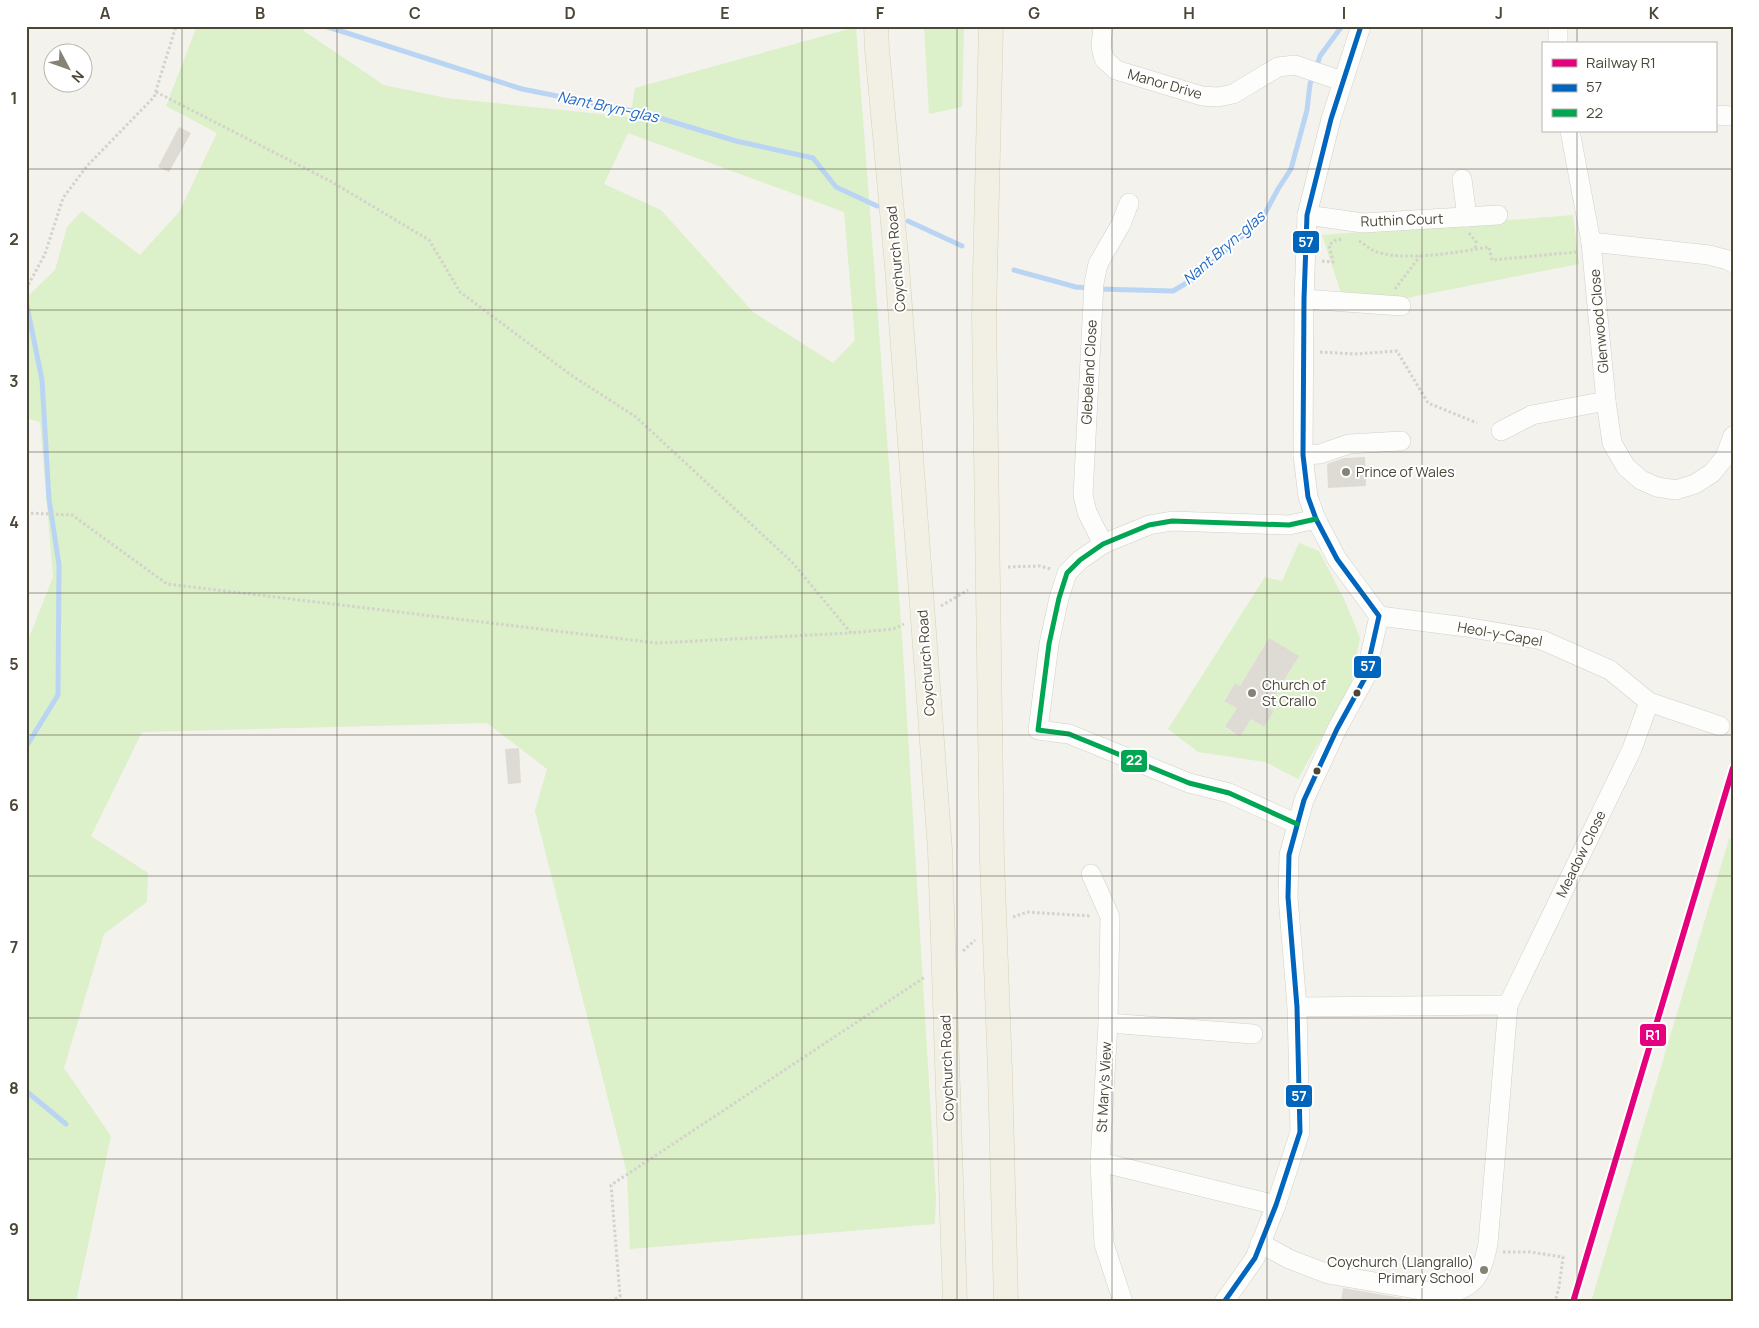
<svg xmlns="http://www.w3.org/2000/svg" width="1759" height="1328" viewBox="0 0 1759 1328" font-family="Manrope,sans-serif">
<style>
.green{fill:#dcf0ca;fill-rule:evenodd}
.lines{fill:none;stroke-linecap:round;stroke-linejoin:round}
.stream{stroke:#bad5f4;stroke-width:5}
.building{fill:#dddbd4}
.minor-casing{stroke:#d1d0ca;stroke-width:20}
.major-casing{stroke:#d7d2b8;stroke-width:25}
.path{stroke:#d3d2cb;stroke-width:3;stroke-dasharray:2.5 2.5;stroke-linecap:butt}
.minor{stroke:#fdfdfc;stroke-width:19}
.major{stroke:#f2f0e5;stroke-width:24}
.bus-1-casing{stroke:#fff;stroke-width:9}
.bus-2-casing{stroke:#fff;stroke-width:9}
.bus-1{stroke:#0065bd;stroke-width:5}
.bus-2{stroke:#00a651;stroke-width:5}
.rail-1-casing{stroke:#fff;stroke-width:10}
.rail-1{stroke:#e5007d;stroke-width:6}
.grid{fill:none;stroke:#4b4636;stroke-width:1;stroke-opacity:0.55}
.poi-dot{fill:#868276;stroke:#fff;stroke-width:2}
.bus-dot{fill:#4b4636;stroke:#fff;stroke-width:2}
.labels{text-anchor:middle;stroke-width:4;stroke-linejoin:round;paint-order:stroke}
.street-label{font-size:14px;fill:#4b4636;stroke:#fff}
.poi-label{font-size:14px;fill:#4b4636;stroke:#fff;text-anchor:start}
.water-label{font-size:15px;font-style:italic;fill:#236ac4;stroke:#fff}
.line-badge{stroke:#fff;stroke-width:2}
.badge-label{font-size:14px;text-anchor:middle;font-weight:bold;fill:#fff}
.neatline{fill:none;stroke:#4b4636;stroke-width:2}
.grid-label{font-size:16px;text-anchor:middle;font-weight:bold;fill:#4b4636}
</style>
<rect width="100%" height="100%" fill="#f3f2ec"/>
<g class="green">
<path d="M197,26h107v5l80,54 62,13 184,19 5,-29 221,-61 46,609 34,562 -1,26 -305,25 -3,-75 -92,-363 12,-42 -60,-46 -345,9 -51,104 57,37 -1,29 -43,32 -40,134 47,68 -35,166h-50v-664h3l24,-61 -13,-155 -14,-4v-120l29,-28 12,-43 15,-16 58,44 39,-43 38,-79 -51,-27zM628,133l216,79 11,128 -22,23 -80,-51 -92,-102 -57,-26z"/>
<path d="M924,26h40l-2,81 -33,7z"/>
<path d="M1573,215l6,49 -188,37 -49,-5 -20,-61z"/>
<path d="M1299,543l20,8 26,50 15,37 -9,47 -53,94 -33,-17 -67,-10 -30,-23 97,-152 17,4zM1269,638l29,18 -31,51 7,4 -10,16 -13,-8 -11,18 -15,-9 12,-20 -13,-8 11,-17 5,3z"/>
<path d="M1733,838v464h-142l138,-463z"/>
</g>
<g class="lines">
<g class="stream">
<path d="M325,26l197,63 121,24 93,28 77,17 23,29 41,19"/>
<path d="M1316,68l4,-12 22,-30"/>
<path d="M908,221l54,25"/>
<path d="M1014,270l62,17 13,1"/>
<path d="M1097,289l76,2 22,-13 68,-61 15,-28 13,-20 16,-59 3,-26 3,-8"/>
<path d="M26,747l32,-52 1,-130 -10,-66 -7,-119 -15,-74"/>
<path d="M26,1091l40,33"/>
</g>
</g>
<g class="building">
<path d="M179,127l12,6 -22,39 -11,-5z"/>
<path d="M1365,457l1,29 -38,2 -1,-24 17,-6z"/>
<path d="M1269,638l30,18 -32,51 7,4 -10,16 -13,-8 -11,18 -15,-10 12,-19 -13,-7 11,-18 5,3z"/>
<path d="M519,748l2,35 -13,1 -3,-35z"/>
<path d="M1343,1288l59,10v4h-61z"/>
</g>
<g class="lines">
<g class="minor-casing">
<g id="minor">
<path d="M1103,26l-2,20 3,13 12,11 86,26 16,1 15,-3 45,-27 17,-2 47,16"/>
<path d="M1558,26v18"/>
<path d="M1715,115l18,1"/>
<path d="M1570,131l21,111 15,159 6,42 14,24 15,13 16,7 19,3 19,-6 17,-11 13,-16 8,-21"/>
<path d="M1462,179l5,38"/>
<path d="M1307,215l56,8 135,-8"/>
<path d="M1591,242l118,13 19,5 5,3"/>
<path d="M1304,299l97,7"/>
<path d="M1501,431l31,-16 74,-14"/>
<path d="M1303,455l17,-1 29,-10 52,-3"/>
<path d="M1103,544l-16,-32 -4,-17 11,-212 4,-19 23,-40 8,-21"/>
<path d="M1379,616l87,11 76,13 68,30 39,32 71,24"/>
<path d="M1297,824l-68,-31 -40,-10 -120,-49 -31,-4 11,-86 10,-46 8,-25 13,-13 23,-16 46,-19 23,-4 117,4 27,-6"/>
<path d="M1091,874l19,43 -2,106 -8,139 4,82 19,58"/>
<path d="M1508,1005l124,-256 17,-47"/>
<path d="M1108,1023l145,11"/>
<path d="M1100,1162l176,43"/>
<path d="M1260,1243l29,16 39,15 116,20c32,-5 38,-21 44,-50l20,-239 -211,2"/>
<path d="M1224,1302l31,-44 21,-53 24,-73 -3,-125 -9,-110 1,-42 15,-55 33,-71 28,-51 14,-62 -42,-57 -21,-40 -8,-22 -5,-42 1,-156 3,-84 24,-96 30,-93"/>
</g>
</g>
<g class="major-casing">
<g id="major">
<path d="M876,26l1,23 20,217 43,584 15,452"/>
<path d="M991,26l-7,289 8,545 8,211 6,231"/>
</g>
</g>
<g class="path">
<path d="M156,92l176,90 97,58 31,52 111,83 65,42 156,145 59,71 42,-4 11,-5"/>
<path d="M1469,233l7,9 -1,8"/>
<path d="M1359,241c4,2 8,6 13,9 27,13 87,2 117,-3l3,13 84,-8"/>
<path d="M1322,261l11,1 -4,-17 7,-5 7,-1"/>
<path d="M26,289l19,-35 18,-56 24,-32 67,-69 22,-71"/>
<path d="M1395,289l25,-33"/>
<path d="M1320,352l35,2 42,-3 31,52 49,20"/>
<path d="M26,513l46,2 95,69 489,59 195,-10"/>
<path d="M1008,567l32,-1 11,3"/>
<path d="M941,606l27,-16"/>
<path d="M1013,917l14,-5 64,4"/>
<path d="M963,951l12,-11"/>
<path d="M1503,1252h27l33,5 -4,30 -4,15"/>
<path d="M611,1302l9,-6 -9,-111 314,-208"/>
</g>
<use href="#minor" class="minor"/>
<use href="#major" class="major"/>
<g class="bus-1-casing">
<path id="bus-1" d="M1224,1302l31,-44 21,-53 24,-73 -3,-125 -9,-110 1,-42 15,-55 33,-71 28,-51 14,-62 -42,-57 -21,-40 -8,-22 -5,-42 1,-156 3,-84 24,-96 30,-93"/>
</g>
<g class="bus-2-casing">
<path id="bus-2" d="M1297,824l-68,-31 -40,-10 -120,-49 -31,-4 11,-86 10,-46 8,-25 13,-13 23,-16 46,-19 23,-4 117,4 27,-6"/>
</g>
<use href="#bus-1" class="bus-1"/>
<use href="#bus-2" class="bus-2"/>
<g class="rail-1-casing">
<path id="rail-1" d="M1573,1302l160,-534"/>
</g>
<use href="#rail-1" class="rail-1"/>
</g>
<path class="grid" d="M182,26v1276M337,26v1276M492,26v1276M647,26v1276M802,26v1276M957,26v1276M1112,26v1276M1267,26v1276M1422,26v1276M1577,26v18M1577,131v1171M26,169h1707M26,310h1707M26,452h1707M26,593h1707M26,735h1707M26,876h1707M26,1018h1707M26,1159h1707"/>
<g class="poi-dot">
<circle cx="1346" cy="472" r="5"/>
<circle cx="1252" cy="693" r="5"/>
<circle cx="1484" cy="1270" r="5"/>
</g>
<g class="bus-dot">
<circle cx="1357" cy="693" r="4.5"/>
<circle cx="1317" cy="771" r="4.5"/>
</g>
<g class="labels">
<g class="street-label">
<text transform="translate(1165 84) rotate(16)" y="5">Manor Drive</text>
<text transform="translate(1402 220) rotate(-2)" y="5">Ruthin Court</text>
<text transform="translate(896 259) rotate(-95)" y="5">Coychurch Road</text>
<text transform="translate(1599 321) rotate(-95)" y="5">Glenwood Close</text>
<text transform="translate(1089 372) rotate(-87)" y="5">Glebeland Close</text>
<text transform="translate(1500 634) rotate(10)" y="5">Heol-y-Capel</text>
<text transform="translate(926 663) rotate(-94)" y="5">Coychurch Road</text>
<text transform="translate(1581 854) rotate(-64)" y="5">Meadow Close</text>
<text transform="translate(947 1068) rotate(-92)" y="5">Coychurch Road</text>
<text transform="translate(1104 1087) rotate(-87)" y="5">St Mary's View</text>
</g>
<g class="poi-label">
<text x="1356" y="477">Prince of Wales</text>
<text x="1262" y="690">Church of<tspan x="1262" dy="16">St Crallo</tspan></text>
<text x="1474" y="1267" text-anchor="end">Coychurch (Llangrallo)<tspan x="1474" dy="16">Primary School</tspan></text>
</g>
<g class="water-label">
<text transform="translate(608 107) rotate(12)" y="5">Nant Bryn-glas</text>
<text transform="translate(1224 248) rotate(-41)" y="5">Nant Bryn-glas</text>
</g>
</g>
<g class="line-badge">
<rect x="1292" y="230" width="28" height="24" rx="5" fill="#0065bd"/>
<rect x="1353" y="655" width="29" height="24" rx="5" fill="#0065bd"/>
<rect x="1120" y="749" width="28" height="24" rx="5" fill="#00a651"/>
<rect x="1639" y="1023" width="28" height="24" rx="5" fill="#e5007d"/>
<rect x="1285" y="1084" width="28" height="24" rx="5" fill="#0065bd"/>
</g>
<g class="badge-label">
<text x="1306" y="247">57</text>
<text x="1368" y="671">57</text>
<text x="1134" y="765">22</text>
<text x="1653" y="1040">R1</text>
<text x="1299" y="1101">57</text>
</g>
<rect width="1759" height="1328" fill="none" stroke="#ffffff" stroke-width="55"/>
<rect x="1542" y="42" width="175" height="90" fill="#ffffff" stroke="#b7b5af"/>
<rect x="1552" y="59" width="25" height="8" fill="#e5007d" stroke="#b7b5af"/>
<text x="1586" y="68" font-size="15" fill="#4b4636">Railway R1</text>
<rect x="1552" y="84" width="25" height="8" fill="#0065bd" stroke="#b7b5af"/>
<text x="1586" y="92" font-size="15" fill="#4b4636">57</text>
<rect x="1552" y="109" width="25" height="8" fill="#00a651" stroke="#b7b5af"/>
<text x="1586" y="118" font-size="15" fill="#4b4636">22</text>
<g transform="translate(68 68) rotate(131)"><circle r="24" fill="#ffffff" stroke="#b7b5af"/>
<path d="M0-4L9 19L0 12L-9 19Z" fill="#868276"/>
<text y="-8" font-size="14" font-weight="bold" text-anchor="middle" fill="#4b4636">N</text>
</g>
<rect x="28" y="28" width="1704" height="1272" class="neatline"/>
<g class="grid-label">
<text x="105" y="19">A</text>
<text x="260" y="19">B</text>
<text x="415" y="19">C</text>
<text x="570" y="19">D</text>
<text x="725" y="19">E</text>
<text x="880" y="19">F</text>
<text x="1034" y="19">G</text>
<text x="1189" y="19">H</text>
<text x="1344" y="19">I</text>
<text x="1499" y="19">J</text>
<text x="1654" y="19">K</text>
<text x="14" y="104">1</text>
<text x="14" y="245">2</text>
<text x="14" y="387">3</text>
<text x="14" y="528">4</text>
<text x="14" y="670">5</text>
<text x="14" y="811">6</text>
<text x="14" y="953">7</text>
<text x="14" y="1094">8</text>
<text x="14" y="1235">9</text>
</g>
</svg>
